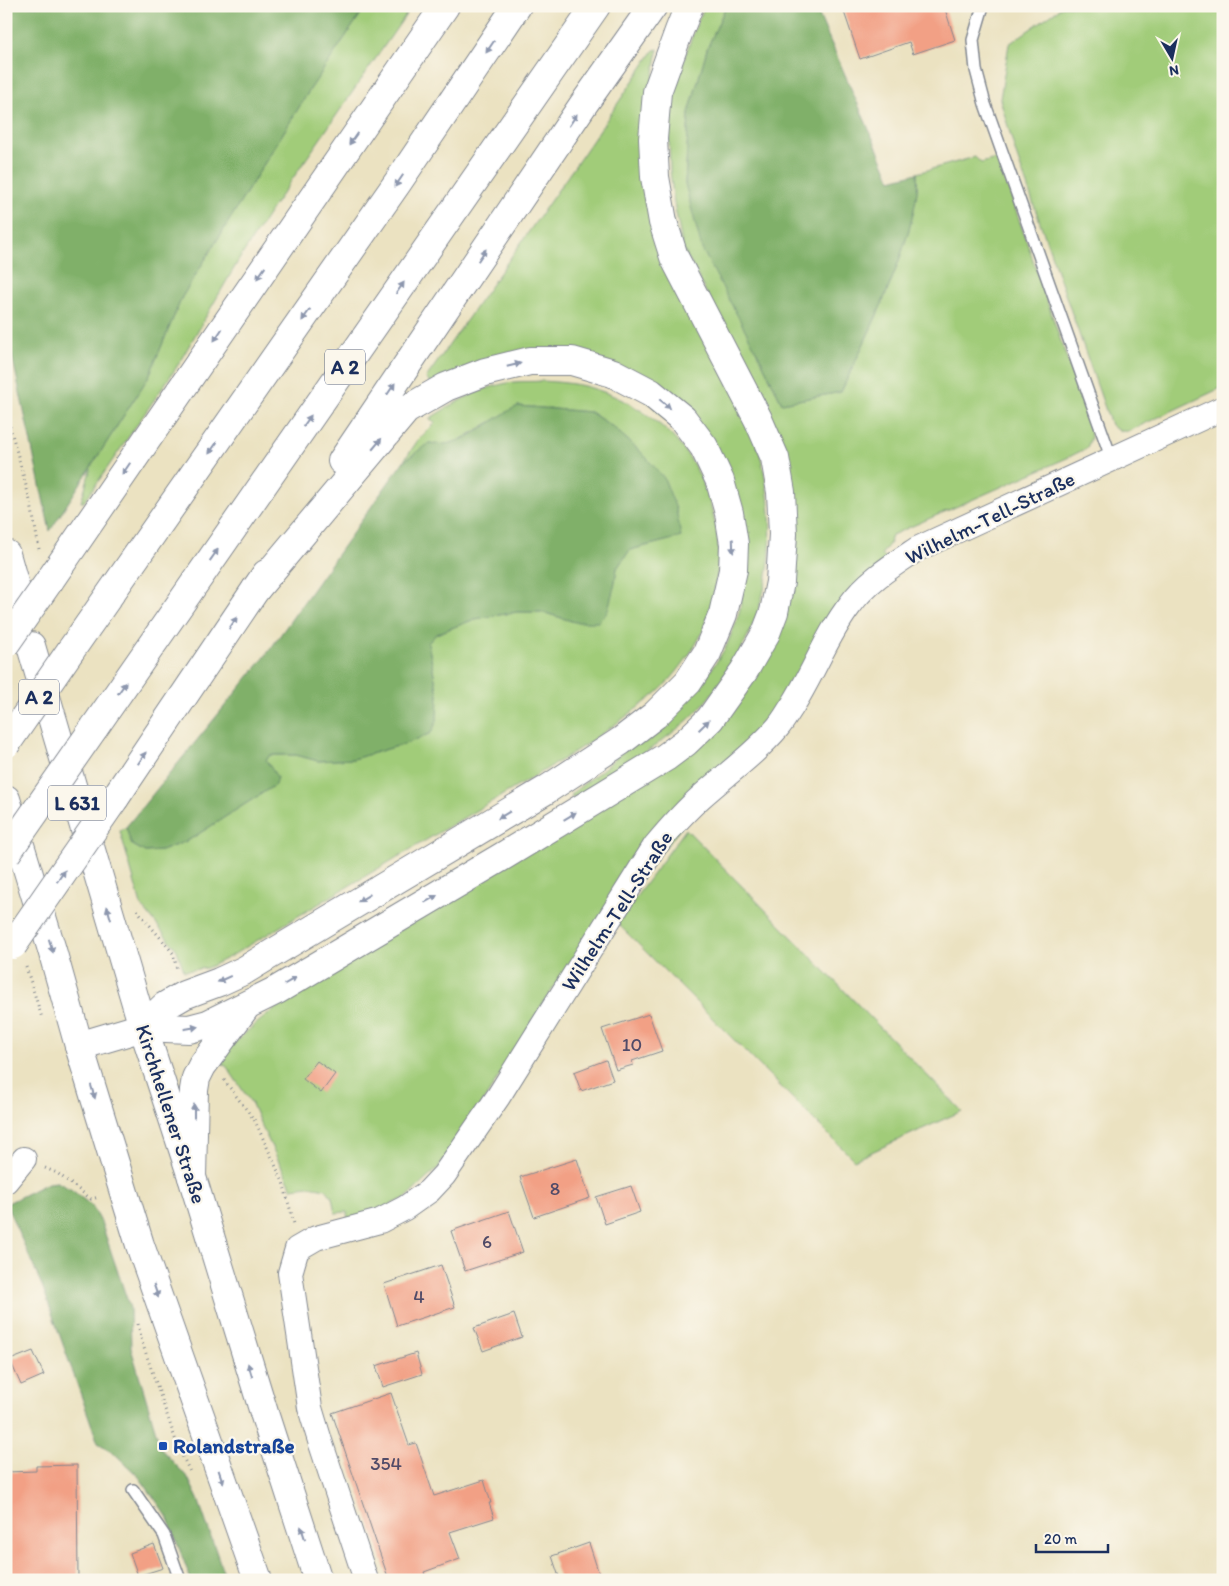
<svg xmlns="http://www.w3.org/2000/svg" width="1229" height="1586" viewBox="0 0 1229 1586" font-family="Itim,sans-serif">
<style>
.green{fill:#a1cc79;stroke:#5e7e6c}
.forest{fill:#80b069;stroke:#4e7064}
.building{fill:#f2a085}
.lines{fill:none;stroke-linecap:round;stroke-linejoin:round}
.lane-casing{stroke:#838890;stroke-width:14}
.street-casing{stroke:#838890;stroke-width:26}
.secondary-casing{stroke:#838890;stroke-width:30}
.primary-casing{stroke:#838890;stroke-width:30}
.highway-casing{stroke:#838890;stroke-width:30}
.path{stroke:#838890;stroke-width:3;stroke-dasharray:1 4;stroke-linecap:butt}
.lane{stroke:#fff;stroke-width:11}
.street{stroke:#fff;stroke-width:24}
.secondary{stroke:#fff;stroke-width:28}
.primary{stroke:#fff;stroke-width:28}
.highway{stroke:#fff;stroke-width:28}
.highway-bridge-casing{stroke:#838890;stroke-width:30;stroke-linecap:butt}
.highway-bridge{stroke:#fff;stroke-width:28}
.oneway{fill:#8d97ae}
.transit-dot{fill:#1a4fb4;stroke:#fbf7ec;stroke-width:2}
.labels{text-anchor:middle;stroke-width:4.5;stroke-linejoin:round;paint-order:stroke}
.number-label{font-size:19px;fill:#514b68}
.shield{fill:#fbf7ec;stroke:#5e6b89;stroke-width:1}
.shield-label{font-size:20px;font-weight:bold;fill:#1b2f5e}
.street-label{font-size:21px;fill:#1b2f5e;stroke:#fbf7ec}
.transit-label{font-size:21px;font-weight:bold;fill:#164399;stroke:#fbf7ec;text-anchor:start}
</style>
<rect width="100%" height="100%" fill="#fbf7ec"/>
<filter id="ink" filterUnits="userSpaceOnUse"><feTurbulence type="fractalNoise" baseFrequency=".02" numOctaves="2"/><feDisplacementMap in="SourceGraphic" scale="10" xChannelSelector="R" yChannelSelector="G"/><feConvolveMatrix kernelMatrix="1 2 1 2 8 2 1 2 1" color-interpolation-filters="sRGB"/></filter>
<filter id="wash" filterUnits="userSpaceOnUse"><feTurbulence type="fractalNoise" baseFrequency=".0096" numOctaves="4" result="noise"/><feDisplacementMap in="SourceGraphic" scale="20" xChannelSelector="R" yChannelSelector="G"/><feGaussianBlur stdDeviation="1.12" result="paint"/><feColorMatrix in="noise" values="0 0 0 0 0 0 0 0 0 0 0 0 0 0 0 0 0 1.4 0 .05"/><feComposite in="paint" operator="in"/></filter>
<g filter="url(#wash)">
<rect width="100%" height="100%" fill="#ebe2c1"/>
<g class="green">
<path d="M366,6h46l-139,201 -33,51 -64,110 -92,134h-3l10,-35 58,-91 33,-79 127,-206z"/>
<path d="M706,6h20l-19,43 -18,64 -4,71 74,172 23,47 59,-11c25,-54 53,-108 69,-166 4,-18 9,-34 7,-53l58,-16 6,6 15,-4 15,37 78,227 2,14 -4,11 -20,10 -175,77 -2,8 -9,12 6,3 -128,174 -188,231 -28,40 -62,103 -42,61 -33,31 -58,24 -1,-10 -12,1 -3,-16 -6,-8 -17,-3 -17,2 -31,-63 -9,-21 -25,-37 -9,-7c25,-29 57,-51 88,-73l381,-233 107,-186 4,-39 -2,-23 -7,-36 -12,-39 -15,-35 -47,-86 -32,-62 -9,-45 -4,-32 -1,-37 6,-40 11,-41 13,-35z"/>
<path d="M1063,6h160v381l-94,44c-8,1 -12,-1 -18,-6l-95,-271 -16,-55 9,-55z"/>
<path d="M658,49l-15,93 117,312c20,78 13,151 -33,218 -11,17 -23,33 -38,47 -35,31 -77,55 -117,79l-1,-4 32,-25 101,-88 22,-34 9,-22 5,-16 6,-40 -9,-76 -127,-130 -180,20 -4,-5 158,-225 70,-103z"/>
<path d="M542,381c15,1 31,2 46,6 48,13 93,46 113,92 20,47 23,87 7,136 -2,7 -4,16 -8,22 -9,16 -20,32 -33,46 -12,13 -29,24 -43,35 -50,37 -105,67 -159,99 -78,46 -156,93 -234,139l-24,12 -23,3 -7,-21 -36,-45 -21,-74 6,-4 5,17 14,8 16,-1 28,-11 86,-55 -9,-25 4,-5h26l22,6 35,-2 55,-16 23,-10 7,-38 -10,-52 8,-9 39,-15 42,-7h25l33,10 39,-35 3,-19 13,-18 51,-13 -38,-83 -30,-27 -23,-15 -72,-6 -60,35 -15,4 -14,-2 -26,19 15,-22 17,-17 -6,-4c26,-17 54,-33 85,-37 9,-1 19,0 28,-1z"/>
<path d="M686,829l276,282 -108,49 -236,-236 12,-19z"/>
</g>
<g class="forest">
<path d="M6,6h360l-57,85 -127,206 -33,79 -99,155 -44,-203z"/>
<path d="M726,6h89l76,174 26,-7c2,19 -3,35 -7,53 -16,58 -44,112 -69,166l-59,11 -23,-47 -57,-107 -17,-65 4,-71 18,-64z"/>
<path d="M518,406l72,6 23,15 30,27 21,24 12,31 5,28 -51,13 -13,18 -3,19 -7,26 -9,9h-23l-33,-10h-25l-42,7 -39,15 -8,9 10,52 -1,26 -6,12 -23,10 -55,16 -35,2 -22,-6h-26l-4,5 11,17 -2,8 -86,55 -28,11 -16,1 -14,-8 -5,-17 138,-169 139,-196 26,-19c5,0 10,2 15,1 25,-2 50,-27 74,-38z"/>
<path d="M57,1182l15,8 21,17 8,15 29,86 1,40 30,101 27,29 10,21 28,81h-35l-24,-64 -28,-39 -26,-25 -15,-9 -55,-155 -37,-84 42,-21z"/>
</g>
<g id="blocks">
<g class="building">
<path d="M842,6h102l11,34 -42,14 -4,-12 -49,17z"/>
<path d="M649,1014l13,37 -30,10 1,4 -17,5 -14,-41z"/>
<path d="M606,1060l7,20 -32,11 -7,-19z"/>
<path d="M317,1061l18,13 -14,19 -18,-14z"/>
<path d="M577,1159l13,39 -56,19 -14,-40z"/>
<path d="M631,1186l9,26 -35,12 -9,-27z"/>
<path d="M509,1211l14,41 -58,19 -14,-40z"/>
<path d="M441,1265l14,42 -58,19 -13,-42z"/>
<path d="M514,1314l8,23 -39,14 -9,-23z"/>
<path d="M33,1351l11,24 -23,10 -11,-25z"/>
<path d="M416,1353l6,21 -39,13 -7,-21z"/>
<path d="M391,1393l18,52 7,-2 18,53 50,-16 7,23h-2l5,15 -44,14 10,27 -36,13 3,8h-38l-57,-167z"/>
<path d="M77,1465l1,115h-72v-108l30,-1v-5z"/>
<path d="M589,1543l12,37h-41l-8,-24z"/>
<path d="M154,1544l9,24 -25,8 -8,-23z"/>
</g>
</g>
</g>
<g filter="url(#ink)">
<use href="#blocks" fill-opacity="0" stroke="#838890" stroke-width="1"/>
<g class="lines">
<g class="lane-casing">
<g id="lane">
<path d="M983,6l-10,34 3,30 9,34 127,356"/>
<path d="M133,1490l31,45 16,45"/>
</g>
</g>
<g class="street-casing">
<g id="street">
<path d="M6,1181l18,-22"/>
<path d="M366,1580l-46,-139 -10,-33 -20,-135 7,-24 19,-11 64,-17 25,-13 24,-17 15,-16 54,-78 157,-251c15,-18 30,-35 47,-50 26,-23 54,-43 76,-69 5,-6 9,-13 13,-19 22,-33 35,-72 59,-103 17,-24 43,-40 67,-56l306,-141"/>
</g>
</g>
<g class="secondary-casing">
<g id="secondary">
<path d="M143,1027l49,150 73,239 53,164"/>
<path d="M79,1046l61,199 118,335"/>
</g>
</g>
<g class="primary-casing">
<g id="primary">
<path d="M6,554l16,57"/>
<path d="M31,646l112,381"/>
<path d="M6,799l46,151 27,96"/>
</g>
</g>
<g class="highway-casing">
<g id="highway">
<path d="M342,461l241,-356 70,-99"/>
<path d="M50,580l395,-574"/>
<path d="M71,650l327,-468 119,-176"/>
<path d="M94,728l502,-722"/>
<path d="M115,798l151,-224"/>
<path d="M143,1027l22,-21 19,-11 35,-13 26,-12 23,-14 278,-166 75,-49 34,-26 33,-33 19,-29 16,-39 10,-44 1,-26 -5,-31 -9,-32 -16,-34 -21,-28 -32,-26 -38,-20 -41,-12h-42l-45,11 -39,15 -40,23 -150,179"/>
<path d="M79,1046l64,-19 46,2 19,-5 69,-34 223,-132 166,-101 20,-15 24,-23 34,-48 22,-38 8,-21 6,-30 3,-48 -2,-42 -6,-34 -17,-39 -84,-162 -11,-35 -8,-45 -2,-38 4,-47 22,-61 10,-25"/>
<path d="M192,1177l2,-87 2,-12 6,-12 42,-57"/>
</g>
</g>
<g class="path">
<path d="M6,412l25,92 8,45"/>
<path d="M137,910l36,43 4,17"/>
<path d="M26,967l16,51"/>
<path d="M224,1080l31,41 28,61 11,42"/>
<path d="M45,1168l12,5 34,26 8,-2"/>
<path d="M138,1324l4,18 36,105 13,27"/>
</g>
<use href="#lane" class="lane"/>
<use href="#street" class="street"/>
<use href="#secondary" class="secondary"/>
<use href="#primary" class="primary"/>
<use href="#highway" class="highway"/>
<g class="highway-bridge-casing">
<g id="highway-bridge">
<path d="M6,643l44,-63"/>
<path d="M6,744l65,-94"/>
<path d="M6,854l88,-126"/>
<path d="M13,945l102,-147"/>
</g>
</g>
<use href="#highway-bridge" class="highway-bridge"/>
</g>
<defs><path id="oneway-solid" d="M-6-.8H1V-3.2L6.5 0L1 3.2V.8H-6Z" transform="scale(1.25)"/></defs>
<g class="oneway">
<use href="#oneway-solid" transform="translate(490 47) rotate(124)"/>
<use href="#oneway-solid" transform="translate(573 120) rotate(-56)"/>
<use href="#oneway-solid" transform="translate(353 139) rotate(125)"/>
<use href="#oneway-solid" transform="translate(399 181) rotate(124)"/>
<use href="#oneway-solid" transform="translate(482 255) rotate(-56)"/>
<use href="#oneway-solid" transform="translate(261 273) rotate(125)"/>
<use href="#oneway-solid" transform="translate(400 288) rotate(-55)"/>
<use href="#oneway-solid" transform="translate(306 315) rotate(125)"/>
<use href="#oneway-solid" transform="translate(218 335) rotate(124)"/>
<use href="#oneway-solid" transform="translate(514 365) rotate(-14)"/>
<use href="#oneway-solid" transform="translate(391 389) rotate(-56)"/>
<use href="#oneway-solid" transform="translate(665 404) rotate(40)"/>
<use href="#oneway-solid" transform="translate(307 421) rotate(-55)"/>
<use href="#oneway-solid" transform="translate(377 444) rotate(-50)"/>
<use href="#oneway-solid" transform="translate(213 448) rotate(125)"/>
<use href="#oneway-solid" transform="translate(126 469) rotate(124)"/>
<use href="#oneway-solid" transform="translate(733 546) rotate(88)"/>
<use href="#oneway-solid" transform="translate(214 555) rotate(-55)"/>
<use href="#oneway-solid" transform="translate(233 623) rotate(-56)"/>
<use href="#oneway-solid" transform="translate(122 688) rotate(-55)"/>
<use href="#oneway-solid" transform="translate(704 725) rotate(-44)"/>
<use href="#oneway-solid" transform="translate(142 758) rotate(-56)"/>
<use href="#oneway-solid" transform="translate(504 815) rotate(149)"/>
<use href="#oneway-solid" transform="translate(570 816) rotate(-31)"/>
<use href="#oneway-solid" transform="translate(61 876) rotate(-55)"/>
<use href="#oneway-solid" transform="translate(364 898) rotate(149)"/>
<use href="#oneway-solid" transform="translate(431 899) rotate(-30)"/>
<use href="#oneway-solid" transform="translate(109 913) rotate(-106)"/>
<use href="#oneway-solid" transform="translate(51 946) rotate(73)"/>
<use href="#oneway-solid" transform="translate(224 979) rotate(155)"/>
<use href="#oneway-solid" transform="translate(290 981) rotate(-30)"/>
<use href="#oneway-solid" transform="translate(191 1028) rotate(-10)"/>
<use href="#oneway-solid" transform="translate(93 1092) rotate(73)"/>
<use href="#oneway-solid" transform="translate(194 1111) rotate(-90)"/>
<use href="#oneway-solid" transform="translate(156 1291) rotate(71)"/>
<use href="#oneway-solid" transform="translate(250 1370) rotate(-107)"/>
<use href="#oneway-solid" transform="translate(221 1477) rotate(71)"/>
<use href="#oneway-solid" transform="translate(303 1533) rotate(-108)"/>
</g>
</g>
<rect class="transit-dot" x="158" y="1441" width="10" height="10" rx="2.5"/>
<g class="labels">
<g class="number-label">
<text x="632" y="1051">10</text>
<text x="555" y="1195">8</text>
<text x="487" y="1248">6</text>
<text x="419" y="1303">4</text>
<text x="386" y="1470">354</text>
</g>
<g class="shield">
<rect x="325" y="349.5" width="40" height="35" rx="4"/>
<rect x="19" y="679.5" width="40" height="35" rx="4"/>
<rect x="48" y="785.5" width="58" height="35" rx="4"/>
</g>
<g class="shield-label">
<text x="345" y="374">A 2</text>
<text x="39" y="704">A 2</text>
<text x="77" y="810">L 631</text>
</g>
<g class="street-label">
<text transform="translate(990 518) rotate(-26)" y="7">Wilhelm-Tell-Straße</text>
<text transform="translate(617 911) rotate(-57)" y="7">Wilhelm-Tell-Straße</text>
<text transform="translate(171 1114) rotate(72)" y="7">Kirchhellener Straße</text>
</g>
<g class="transit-label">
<text x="173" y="1453">Rolandstraße</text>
</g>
</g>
<rect width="1229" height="1586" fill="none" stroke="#fbf7ec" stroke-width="25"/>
<g transform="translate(1172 58) rotate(171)" stroke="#fbf7ec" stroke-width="4" paint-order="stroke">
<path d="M0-4L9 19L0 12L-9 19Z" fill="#1b2f5e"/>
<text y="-8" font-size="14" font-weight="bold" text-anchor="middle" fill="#1b2f5e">N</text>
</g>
<path d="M1036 1544v8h72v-8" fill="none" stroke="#1b2f5e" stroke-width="2.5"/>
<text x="1044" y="1544" font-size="15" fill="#1b2f5e" stroke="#fbf7ec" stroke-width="4" paint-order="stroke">20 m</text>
</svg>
